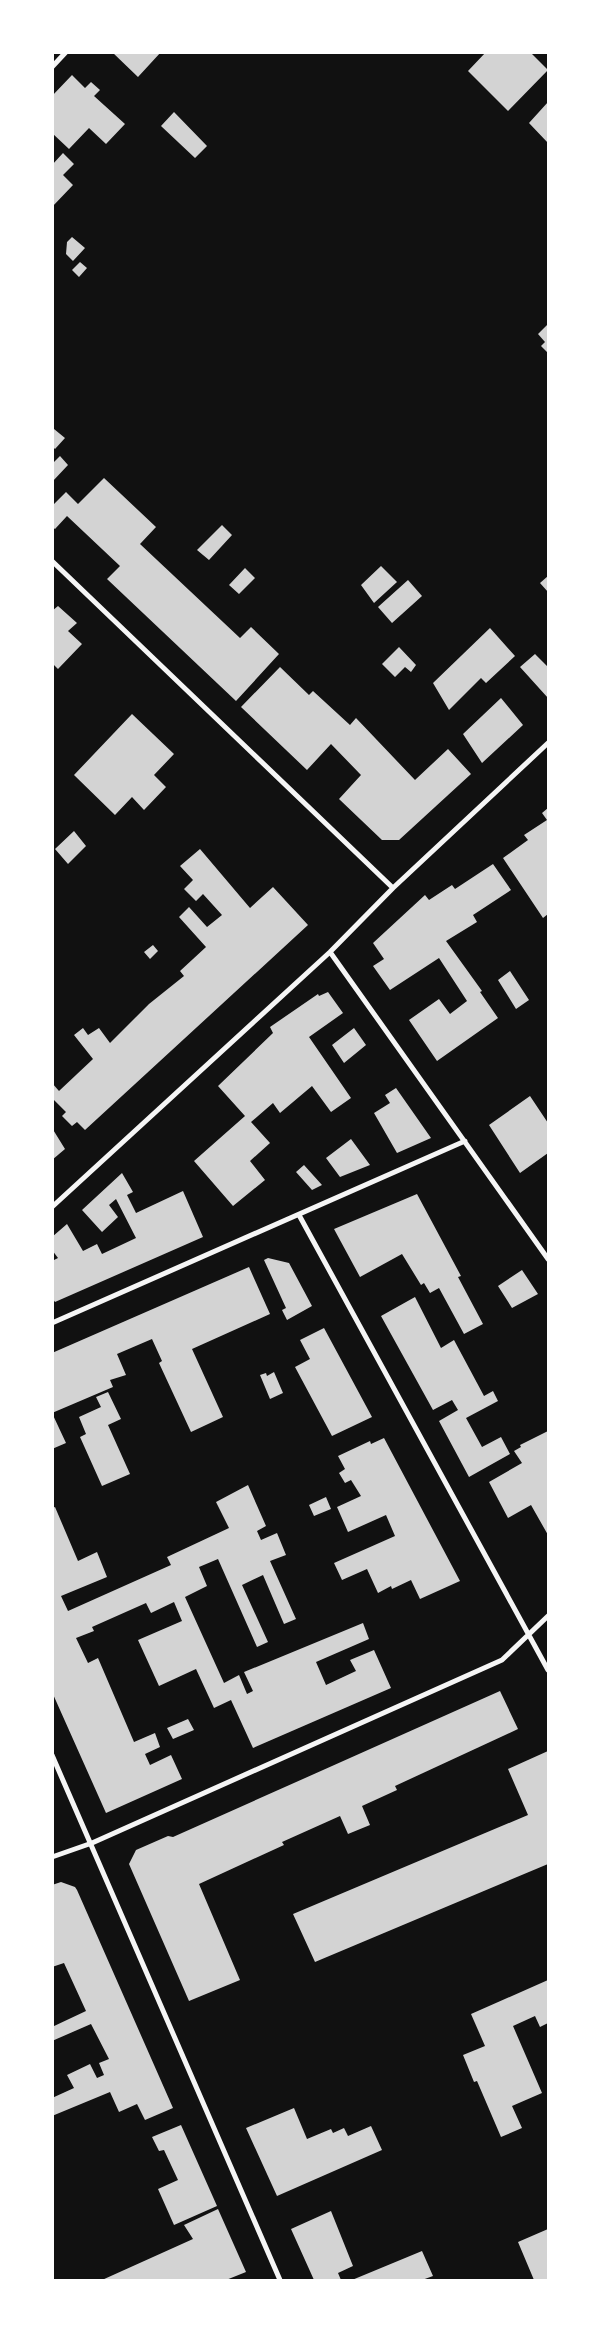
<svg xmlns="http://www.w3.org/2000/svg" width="601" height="2333" font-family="Helvetica,sans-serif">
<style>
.building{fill:#d3d3d3}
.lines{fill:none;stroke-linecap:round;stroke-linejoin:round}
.minor{stroke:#f5f5f5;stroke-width:5}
</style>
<rect width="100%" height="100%" fill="#111"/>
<!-- building -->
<path class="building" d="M112,52H161L138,77Z
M486,52H530L548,70L508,111L468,71Z
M72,75L85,88L91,82L100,90L94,96L125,124L106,144L89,128L69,149L52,133V96Z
M548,102V143L529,123Z
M174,112L207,146L195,158L161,126Z
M63,153L74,164L63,175L73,185L52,207V165Z
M72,237L85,248L73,261L66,254L67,242Z
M80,262L87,268L79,277L72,270Z
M548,324V353L541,346L545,342L538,334Z
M54,429L65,438L55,449L52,446Z
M60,456L68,465L52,482V464Z
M104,478L156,527L140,544L240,638L251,627L279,654L236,701L107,579L120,566L67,516L55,529L52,527V506L66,492L78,504Z
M222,525L232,535L209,560L197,550Z
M381,566L397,582L374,603L361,585Z
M245,568L255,578L239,594L229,585Z
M548,576V592L540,583Z
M408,580L422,596L392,623L378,607Z
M58,606L77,623L68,631L82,644L58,669L52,663V611Z
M490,628L515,656L486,683L481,678L449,710L433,683Z
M399,647L416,665L411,672L405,667L395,677L382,664Z
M535,654L548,667V698L520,667Z
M280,667L309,695L313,691L350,725L356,718L415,780L448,749L471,774L399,840H382L339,799L361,775L331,744L307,770L241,707Z
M501,698L523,725L482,763L463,734Z
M132,714L174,754L154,775L166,787L144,810L132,797L115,815L74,775Z
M548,808V914L543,918L503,858L528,840L524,835L547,820L542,813Z
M74,831L86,846L68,864L55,849Z
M200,849L250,908L273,887L308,925L85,1130L77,1122L72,1126L62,1116L66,1112L52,1098V1083L59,1091L93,1059L74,1035L83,1028L88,1035L99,1028L110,1043L149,1004L184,976L180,971L206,947L179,917L189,907L207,927L222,915L203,894L196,901L184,889L193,880L180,866Z
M493,864L511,890L473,915L477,922L446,941L482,991L480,992L498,1018L437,1061L409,1020L439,999L450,1014L467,1001L439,958L390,990L373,966L384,959L373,943L425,895L429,900L452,885L455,889Z
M153,945L158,951L150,959L144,952Z
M510,971L529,1000L516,1009L498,980Z
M328,992L343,1013L309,1037L351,1098L331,1112L312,1086L280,1113L273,1103L251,1122L270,1143L250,1161L265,1180L233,1206L194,1161L245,1116L218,1086L273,1033L270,1027L318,994L319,996Z
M354,1028L366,1045L344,1063L332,1045Z
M396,1088L431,1138L397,1153L374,1113L390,1103L385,1095Z
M530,1096L548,1123V1153L520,1173L489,1125Z
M52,1128L65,1149L52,1160Z
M351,1139L370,1165L340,1177L326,1158Z
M304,1165L322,1185L312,1190L296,1172Z
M122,1173L133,1192L127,1195L136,1213L183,1191L203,1237L55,1302L52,1298V1261L58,1258L52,1250V1237L67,1224L83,1251L97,1244L102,1254L136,1238L116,1199L109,1205L118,1217L102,1232L82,1210Z
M417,1194L461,1276L458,1277L483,1324L464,1334L439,1288L430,1293L424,1283L421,1285L402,1254L360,1277L334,1229Z
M268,1258L289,1263L312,1306L287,1320L282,1310L286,1308L264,1260Z
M249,1267L270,1314L192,1349L223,1417L191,1432L159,1363L162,1361L152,1339L117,1354L126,1375L110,1380L113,1387L52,1413V1353Z
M522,1270L538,1294L512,1308L498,1286Z
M415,1297L441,1348L454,1340L484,1396L493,1391L498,1401L466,1418L482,1447L501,1437L510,1454L469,1477L439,1421L458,1410L452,1400L433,1410L381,1316Z
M324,1328L372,1417L332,1436L295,1367L310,1359L300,1340Z
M274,1372L283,1393L270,1399L260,1375L266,1373L267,1376Z
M108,1392L121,1419L108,1425L130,1474L102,1486L80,1437L86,1434L79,1417L101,1407L96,1397Z
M52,1413L66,1443L52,1449Z
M548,1431V1535L531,1505L508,1518L489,1482L522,1463L514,1451L521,1447L520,1445Z
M384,1438L460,1581L420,1599L411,1580L392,1589L391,1586L378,1593L367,1569L342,1580L334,1563L395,1536L386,1515L348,1532L337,1507L361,1496L351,1480L345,1483L339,1473L345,1469L338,1456L370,1441L371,1444Z
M248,1485L266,1526L257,1531L261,1540L277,1533L286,1555L270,1561L296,1619L284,1624L263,1575L242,1585L268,1642L257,1647L218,1559L199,1567L207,1586L185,1597L224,1683L239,1675L247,1694L253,1691L244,1672L363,1623L369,1639L316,1662L326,1685L356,1671L350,1660L374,1650L391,1688L253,1748L231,1700L214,1708L196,1669L159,1686L138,1640L182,1621L174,1602L151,1613L146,1603L92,1627L94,1631L76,1638L88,1663L98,1658L134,1742L155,1733L160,1747L145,1754L150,1765L171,1755L182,1779L106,1813L52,1692V1508L55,1507L78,1561L97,1552L107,1577L61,1596L68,1611L171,1565L167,1557L229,1528L216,1502Z
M326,1497L331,1509L314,1516L309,1505Z
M500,1691L518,1729L395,1786L397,1790L362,1806L370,1825L348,1834L340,1816L282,1842L284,1845L199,1884L240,1980L189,2001L129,1864L136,1850L168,1836L173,1837Z
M188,1719L194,1730L173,1739L167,1728Z
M548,1751V1864L315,1962L293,1914L528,1815L508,1769Z
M61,1882L75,1887L77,1890L173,2108L145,2120L137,2104L119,2112L110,2092L52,2116V2098L74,2088L67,2075L90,2064L97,2078L104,2075L99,2063L109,2059L91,2024L52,2041V2027L86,2011L64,1963L52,1967V1885Z
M548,1980V2023L540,2027L535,2016L513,2026L542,2093L512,2106L522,2128L501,2137L477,2081L474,2082L463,2055L485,2046L471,2014Z
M294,2108L307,2139L331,2129L333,2133L344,2128L348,2136L371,2126L382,2150L277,2196L246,2128Z
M181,2125L217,2206L174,2225L158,2189L178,2180L164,2150L159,2151L152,2137Z
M218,2209L246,2272L226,2280H102L193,2239L184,2225Z
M331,2211L353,2266L338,2273L341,2280H314L291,2229Z
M548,2229V2280H534L518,2242Z
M422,2251L433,2276L422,2280H352Z"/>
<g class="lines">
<!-- minor -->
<path class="minor" d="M52,67L66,52
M52,561L393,888
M330,952L548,1259
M52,1207L330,952L393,888L548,743
M299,1215L548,1670
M52,1323L465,1141
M52,1755L280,2280
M52,1857L92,1843L502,1660L548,1616"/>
</g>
<!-- border -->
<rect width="601" height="2333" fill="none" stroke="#ffffff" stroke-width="108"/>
</svg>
